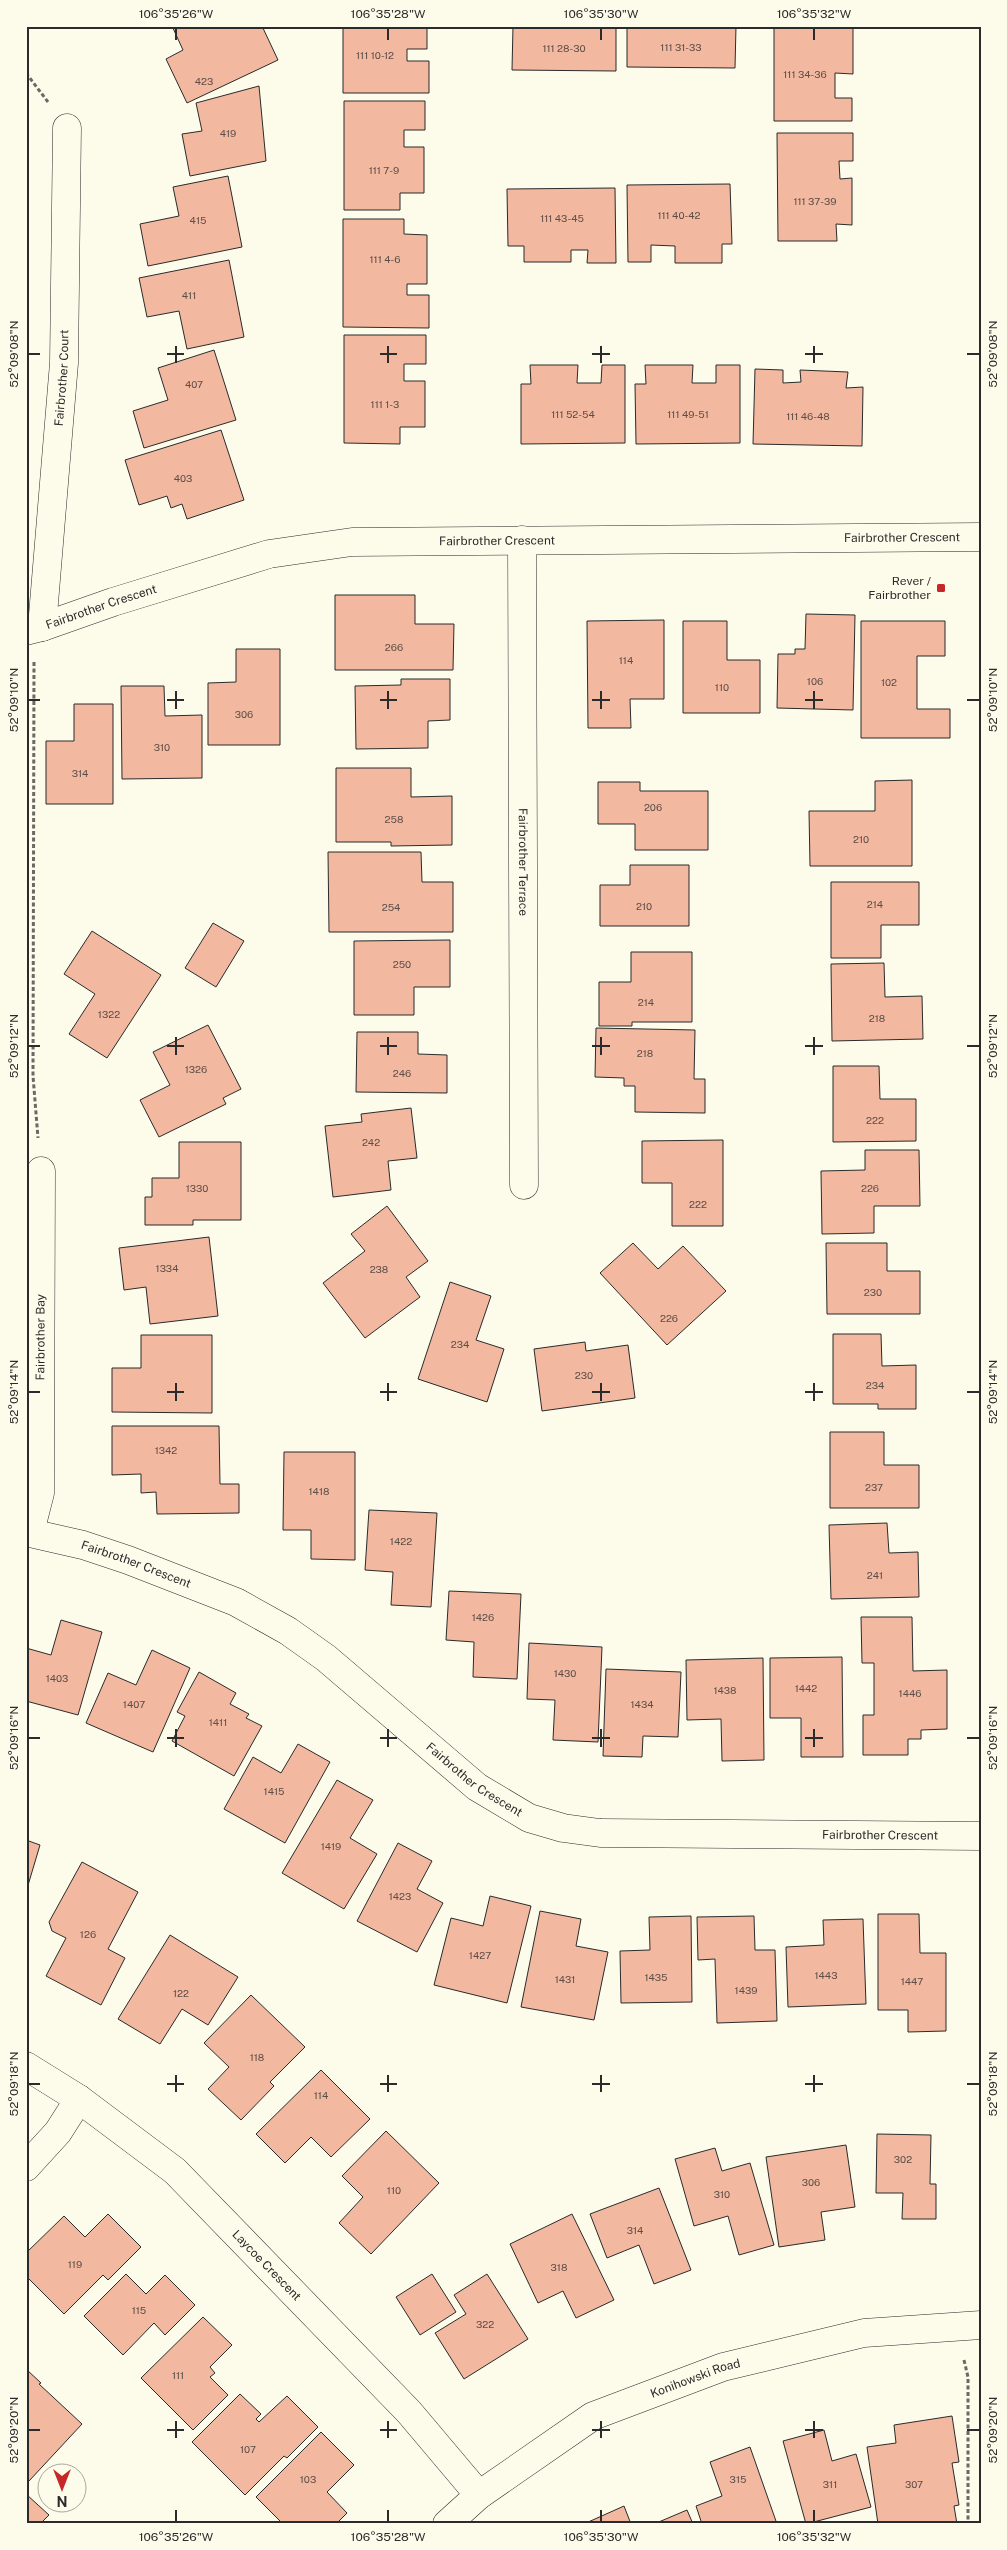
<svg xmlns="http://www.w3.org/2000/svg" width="1007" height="2550" font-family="'Public Sans',sans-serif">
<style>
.building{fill:#f2b8a0;stroke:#2b2b2b}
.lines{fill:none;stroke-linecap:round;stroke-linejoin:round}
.minor-casing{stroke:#2b2b2b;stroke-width:29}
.tertiary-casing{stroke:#2b2b2b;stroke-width:29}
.path{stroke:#6a6964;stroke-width:3;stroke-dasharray:4 2.5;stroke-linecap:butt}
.minor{stroke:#fdfbea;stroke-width:28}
.tertiary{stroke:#fdfbea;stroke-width:28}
.ticks{fill:none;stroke:#2b2b2b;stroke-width:2}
.poi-dot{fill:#c62828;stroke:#fdfbea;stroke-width:2}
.labels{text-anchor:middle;stroke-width:4;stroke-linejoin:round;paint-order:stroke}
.number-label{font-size:10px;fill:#5d4e48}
.street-label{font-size:12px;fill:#2b2b2b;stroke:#fdfbea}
.poi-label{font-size:12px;fill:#2b2b2b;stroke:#fdfbea;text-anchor:end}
.neatline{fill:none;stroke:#2b2b2b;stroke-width:2}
.ticks-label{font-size:12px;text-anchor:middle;fill:#2b2b2b}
</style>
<rect width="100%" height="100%" fill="#fdfbea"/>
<!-- building -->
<path class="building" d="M172,26H262L278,60L187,103L166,59L183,50Z
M343,26H427V49H407V61H429V93H343Z
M513,26H616V71L512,70Z
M627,26H736L735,68L627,67Z
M774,26L853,27V74L835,73V98H852V121H774Z
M259,86L266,161L190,176L182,134L202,131L196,103Z
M344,101H425V130H404V147H424V193H400V210H344Z
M777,133H853V161H839L840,179L852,178V225L836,224L837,241H778Z
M228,176L242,247L148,266L140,224L179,216L173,187Z
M730,184L732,244H722V263H675V246L651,245V262H628L627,185Z
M615,188L616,263H587L588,250H571V262H524V246H508L507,189Z
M343,219H404V234L427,235V284H407V295H429V328L343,327Z
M229,260L244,337L187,349L179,311L147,317L139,278Z
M344,335H426V364H404V381H425V427H400V444L344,443Z
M214,350L236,420L144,448L133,411L168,400L158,368Z
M530,365H578L577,383H601L602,365H625V443L521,444V384H531Z
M645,365H693L692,383H716V365H740V443L636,444L635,384H646Z
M755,369L783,370V383L801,382L800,370L848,372L846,388L863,387L862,446L753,444Z
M221,430L244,500L187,519L182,504L171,508L167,496L139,505L125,460Z
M335,595H415V624H454L453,670H335Z
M806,614L855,615L853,710L777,708L778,654H795V649H805Z
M664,620V699H630L631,728H588L587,621Z
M683,621H727V660H760V713H683Z
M861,621H945V656H917V709H950V738H861Z
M236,649H280V745H208V683L236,682Z
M401,679H450V720L428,721V748L356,749L355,686L401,685Z
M121,686H164L165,716L202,715V778L122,779Z
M74,704H113V804H46V741H74Z
M336,768H411V797L452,796V845L391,846V842H336Z
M912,780V866H810L809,811H875V781Z
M598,782H640V791H708V850H635V824H598Z
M328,852H421L422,882H453V932H329Z
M630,865H689V926H600V885H630Z
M831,882H919V925H881V958H831Z
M213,923L244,941L216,987L185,968Z
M92,931L161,975L107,1058L69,1034L95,994L64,974Z
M450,940V987H414V1015H354V941Z
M631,952H692V1022H632V1026H599V982H631Z
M884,963L885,997L922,996L923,1039L832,1041L831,964Z
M208,1025L241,1089L223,1098L226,1104L159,1137L140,1100L170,1085L153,1052Z
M596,1028L695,1030L694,1079H705V1113L635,1112V1086H624V1078L595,1077Z
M357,1032H418V1054L447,1055V1093L356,1092Z
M833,1066H879L880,1099H916V1141L833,1142Z
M411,1108L417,1158L388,1161L391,1190L333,1197L325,1126L362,1122L361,1114Z
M723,1140V1226H672V1183H642V1141Z
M179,1142H241V1220H193V1225H145V1197H152V1178H179Z
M865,1150H919L920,1206H874V1233L822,1234L821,1171L865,1170Z
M387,1206L428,1261L406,1277L420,1297L365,1338L323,1283L365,1251L351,1234Z
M209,1237L218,1316L150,1324L146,1287L124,1290L119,1248Z
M633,1243L658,1269L683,1246L726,1291L667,1345L600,1273Z
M826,1243H887V1271H920V1314H827Z
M450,1282L491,1296L476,1340L504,1349L487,1402L418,1379Z
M833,1334H881L882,1366L916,1365V1409H878V1404H833Z
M141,1335H212V1413L112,1412V1368H141Z
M585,1342L586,1351L628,1345L635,1398L542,1411L534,1349Z
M112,1426H219L220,1484H239V1513L157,1514L156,1492L141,1493V1474L112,1475Z
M830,1432H884V1465H919V1508H830Z
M284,1452H355V1560L311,1559V1530H283Z
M369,1510L437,1513L431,1607L391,1605L393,1572L365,1570Z
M887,1523L889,1553L918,1552L919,1597L831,1599L829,1525Z
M449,1591L521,1594L517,1679L473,1677L474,1642L446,1640Z
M861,1617H912L913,1671L947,1670V1729L921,1730V1739H908V1755H863V1715H874V1663H862Z
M61,1620L102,1632L78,1715L26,1701V1648L51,1655Z
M529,1643L602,1647L598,1742L553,1740L555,1700L527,1699Z
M152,1650L190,1668L153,1752L86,1723L108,1673L136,1685Z
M842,1657L843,1757H801V1718H770V1658Z
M763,1658L764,1760L722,1761L721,1719L687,1720L686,1660Z
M606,1669L681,1672L678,1737L643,1736L642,1757L603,1756Z
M199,1672L236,1693L230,1704L249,1714L246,1718L262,1726L234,1776L172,1741L185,1716L177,1712Z
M298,1744L330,1762L285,1843L224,1809L253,1757L281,1773Z
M337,1780L373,1800L350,1838L377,1854L344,1909L282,1873Z
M26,1840L40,1845L26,1892Z
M398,1843L432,1861L417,1889L443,1903L417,1952L357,1921Z
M82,1862L138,1892L108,1949L125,1958L101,2005L46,1976L66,1938L52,1931L49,1922Z
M490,1896L531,1906L507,2003L434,1985L451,1918L483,1926Z
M540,1911L581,1919L576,1946L608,1952L594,2020L521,2007Z
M878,1914H919L920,1953H946V2031L908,2032V2010H878Z
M691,1916L692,2002L621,2003L620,1951L650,1950L649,1917Z
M754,1916L755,1950H775L777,2021L717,2023L715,1959L698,1960L697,1917Z
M863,1919L866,2004L788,2007L786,1947L824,1945L823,1920Z
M170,1935L238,1977L208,2025L182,2009L160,2044L118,2019Z
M251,1995L305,2047L270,2082L274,2086L241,2120L208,2089L229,2067L204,2043Z
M321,2070L370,2119L331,2157L311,2137L285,2163L256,2134Z
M386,2131L439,2183L371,2254L339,2223L363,2197L342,2176Z
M877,2134L931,2135L930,2184H936V2219H902L903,2193H876Z
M846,2145L855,2207L821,2212L825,2240L779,2247L766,2157Z
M715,2148L722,2171L750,2163L774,2245L739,2255L728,2216L694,2226L675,2159Z
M659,2188L691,2270L654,2284L639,2245L607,2258L590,2214Z
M108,2214L141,2247L108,2280L103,2275L64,2314L26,2276V2253L64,2216L85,2237Z
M572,2214L614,2300L576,2318L563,2291L538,2303L510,2244Z
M126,2274L146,2294L165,2275L195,2305L165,2335L154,2323L123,2355L84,2316Z
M432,2274L456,2312L420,2335L396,2297Z
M487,2274L528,2339L464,2379L435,2333L466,2314L454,2295Z
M203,2317L232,2345L210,2367L215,2373L210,2377L228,2395L193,2430L141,2378Z
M26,2369L41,2383L39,2384L82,2424L29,2481L26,2478Z
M240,2394L261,2414L256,2419L259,2422L287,2396L318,2427L287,2458L284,2456L245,2495L192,2442Z
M952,2416L959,2462L952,2463L959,2505L954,2506L957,2524H878L867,2447L896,2443L894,2425Z
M824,2430L832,2461L856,2454L871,2507L806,2524L783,2441Z
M321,2432L354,2465L327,2492L347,2513L336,2524H283L256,2497Z
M750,2447L777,2524H702L696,2506L722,2496L710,2462Z
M26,2494L49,2515L40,2524H26Z
M624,2506L631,2524H586V2523Z
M687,2510L693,2524H654Z"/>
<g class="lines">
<defs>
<g id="minor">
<path id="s1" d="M522,540L524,1185"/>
<path id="s2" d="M42,627L64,363L67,128"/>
<path id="s3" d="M26,631L42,627L113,602L269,554L352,542L981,537"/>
<path id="s4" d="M26,1532L83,1545L128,1560L236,1602L288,1631L326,1658L477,1787L529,1818L563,1828L600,1833L981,1836"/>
<path id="s5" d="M30,1532L40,1493L41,1171"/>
<path id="s6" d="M26,2066L79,2099L175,2171L409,2412L479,2495"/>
<path d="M26,2167L58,2132L79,2099"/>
</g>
<g id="tertiary">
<path id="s7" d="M447,2524L479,2495L593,2416L723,2367L864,2333L981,2325"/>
</g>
</defs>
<!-- minor casing -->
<use href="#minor" class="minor-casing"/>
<!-- tertiary casing -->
<use href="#tertiary" class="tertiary-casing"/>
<!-- path -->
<path class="path" d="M26,73L48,102
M34,662L33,1076L38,1138
M964,2360L968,2377V2524"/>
<!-- minor -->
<use href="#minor" class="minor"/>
<!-- tertiary -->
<use href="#tertiary" class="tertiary"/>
</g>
<!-- ticks -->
<path class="ticks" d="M176,28V40M388,28V40M601,28V40M814,28V40M176,346V363M388,346V363M601,346V363M814,346V363M28,354H40M167,354H184M380,354H397M592,354H610M805,354H823M967,354H980M176,691V709M388,691V709M601,691V709M814,691V709M28,700H40M167,700H184M380,700H397M592,700H610M805,700H823M967,700H980M176,1037V1055M388,1037V1055M601,1037V1055M814,1037V1055M28,1046H40M167,1046H184M380,1046H397M592,1046H610M805,1046H823M967,1046H980M176,1383V1401M388,1383V1401M601,1383V1401M814,1383V1401M28,1392H40M167,1392H184M380,1392H397M592,1392H610M805,1392H823M967,1392H980M176,1729V1747M388,1729V1747M601,1729V1747M814,1729V1747M28,1738H40M167,1738H184M380,1738H397M592,1738H610M805,1738H823M967,1738H980M176,2075V2092M388,2075V2092M601,2075V2092M814,2075V2092M28,2084H40M167,2084H184M380,2084H397M592,2084H610M805,2084H823M967,2084H980M176,2421V2438M388,2421V2438M601,2421V2438M814,2421V2438M28,2430H40M167,2430H184M380,2430H397M592,2430H610M805,2430H823M967,2430H980M176,2510V2522M388,2510V2522M601,2510V2522M814,2510V2522"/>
<!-- markers -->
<rect class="poi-dot" x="936" y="583" width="10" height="10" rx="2.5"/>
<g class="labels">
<!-- number labels -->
<g class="number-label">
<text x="681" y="51">111 31-33</text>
<text x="564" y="52">111 28-30</text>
<text x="375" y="59">111 10-12</text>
<text x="805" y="78">111 34-36</text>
<text x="204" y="85">423</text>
<text x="228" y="137">419</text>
<text x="384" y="174">111 7-9</text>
<text x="815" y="205">111 37-39</text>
<text x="679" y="219">111 40-42</text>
<text x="562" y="222">111 43-45</text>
<text x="198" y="224">415</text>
<text x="385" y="263">111 4-6</text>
<text x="189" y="299">411</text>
<text x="194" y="388">407</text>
<text x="385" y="408">111 1-3</text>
<text x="573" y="418">111 52-54</text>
<text x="688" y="418">111 49-51</text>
<text x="808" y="420">111 46-48</text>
<text x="183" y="482">403</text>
<text x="394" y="651">266</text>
<text x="626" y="664">114</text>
<text x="815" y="685">106</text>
<text x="889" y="686">102</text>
<text x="722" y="691">110</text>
<text x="244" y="718">306</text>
<text x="162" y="751">310</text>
<text x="80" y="777">314</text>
<text x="653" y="811">206</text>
<text x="394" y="823">258</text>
<text x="861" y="843">210</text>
<text x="875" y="908">214</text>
<text x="644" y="910">210</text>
<text x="391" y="911">254</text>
<text x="402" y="968">250</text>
<text x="646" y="1006">214</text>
<text x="109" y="1018">1322</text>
<text x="877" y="1022">218</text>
<text x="645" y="1057">218</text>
<text x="196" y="1073">1326</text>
<text x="402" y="1077">246</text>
<text x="875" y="1124">222</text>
<text x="371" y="1146">242</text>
<text x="197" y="1192">1330</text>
<text x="870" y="1192">226</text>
<text x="698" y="1208">222</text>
<text x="167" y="1272">1334</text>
<text x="379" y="1273">238</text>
<text x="873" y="1296">230</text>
<text x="669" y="1322">226</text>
<text x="460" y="1348">234</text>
<text x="584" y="1379">230</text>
<text x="875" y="1389">234</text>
<text x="166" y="1454">1342</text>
<text x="874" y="1491">237</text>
<text x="319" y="1495">1418</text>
<text x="401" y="1545">1422</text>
<text x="875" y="1579">241</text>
<text x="483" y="1621">1426</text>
<text x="565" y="1677">1430</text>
<text x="57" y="1682">1403</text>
<text x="806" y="1692">1442</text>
<text x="725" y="1694">1438</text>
<text x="910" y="1697">1446</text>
<text x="134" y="1708">1407</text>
<text x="642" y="1708">1434</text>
<text x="218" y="1726">1411</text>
<text x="274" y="1795">1415</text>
<text x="331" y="1850">1419</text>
<text x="400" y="1900">1423</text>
<text x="88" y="1938">126</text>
<text x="480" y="1959">1427</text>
<text x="826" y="1979">1443</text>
<text x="656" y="1981">1435</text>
<text x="565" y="1983">1431</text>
<text x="912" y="1985">1447</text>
<text x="746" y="1994">1439</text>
<text x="181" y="1997">122</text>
<text x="257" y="2061">118</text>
<text x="321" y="2099">114</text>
<text x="903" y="2163">302</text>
<text x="811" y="2186">306</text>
<text x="394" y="2194">110</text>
<text x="722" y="2198">310</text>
<text x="635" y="2234">314</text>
<text x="75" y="2268">119</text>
<text x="559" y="2271">318</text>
<text x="139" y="2314">115</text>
<text x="485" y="2328">322</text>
<text x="178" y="2379">111</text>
<text x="248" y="2453">107</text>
<text x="308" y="2483">103</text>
<text x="738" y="2483">315</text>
<text x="830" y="2488">311</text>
<text x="914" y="2488">307</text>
</g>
<!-- street labels -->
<g class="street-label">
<text dy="4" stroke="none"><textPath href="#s2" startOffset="250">Fairbrother Court</textPath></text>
<text dy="4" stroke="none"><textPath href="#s3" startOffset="889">Fairbrother Crescent</textPath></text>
<text dy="4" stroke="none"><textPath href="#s3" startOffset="484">Fairbrother Crescent</textPath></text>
<text dy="4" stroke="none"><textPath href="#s3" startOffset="79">Fairbrother Crescent</textPath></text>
<text dy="4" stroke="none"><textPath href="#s1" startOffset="322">Fairbrother Terrace</textPath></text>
<text dy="4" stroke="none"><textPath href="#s5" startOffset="196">Fairbrother Bay</textPath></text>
<text dy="4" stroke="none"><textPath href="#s4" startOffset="115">Fairbrother Crescent</textPath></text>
<text dy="4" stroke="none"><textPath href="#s4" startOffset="520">Fairbrother Crescent</textPath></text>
<text dy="4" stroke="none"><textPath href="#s4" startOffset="940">Fairbrother Crescent</textPath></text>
<text dy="4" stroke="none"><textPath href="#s6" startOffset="314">Laycoe Crescent</textPath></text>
<text dy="4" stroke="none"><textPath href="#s7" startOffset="291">Konihowski Road</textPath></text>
</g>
<!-- poi labels -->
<g class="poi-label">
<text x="931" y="585">Rever /<tspan x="931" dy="14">Fairbrother</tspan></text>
</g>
</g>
<!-- border -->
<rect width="1007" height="2550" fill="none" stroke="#fdfbea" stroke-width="55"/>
<!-- north arrow -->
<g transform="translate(62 2488) rotate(180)"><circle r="24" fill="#fdfbea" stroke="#a9a89e"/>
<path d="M0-4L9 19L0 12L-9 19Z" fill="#c62828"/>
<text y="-8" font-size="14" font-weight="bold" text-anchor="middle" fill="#2b2b2b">N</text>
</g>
<rect x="28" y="28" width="952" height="2494" class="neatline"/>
<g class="ticks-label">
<text x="176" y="18">106°35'26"W</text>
<text x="388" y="18">106°35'28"W</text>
<text x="601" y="18">106°35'30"W</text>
<text x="814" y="18">106°35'32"W</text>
<text transform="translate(993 354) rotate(-90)" y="4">52°09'08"N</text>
<text transform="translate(14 354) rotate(-90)" y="4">52°09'08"N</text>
<text transform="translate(14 700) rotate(-90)" y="4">52°09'10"N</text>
<text transform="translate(993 700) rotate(-90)" y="4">52°09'10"N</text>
<text transform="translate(993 1046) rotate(-90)" y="4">52°09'12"N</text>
<text transform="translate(14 1046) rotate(-90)" y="4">52°09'12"N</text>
<text transform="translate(993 1392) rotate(-90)" y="4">52°09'14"N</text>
<text transform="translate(14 1392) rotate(-90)" y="4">52°09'14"N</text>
<text transform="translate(993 1738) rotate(-90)" y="4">52°09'16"N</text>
<text transform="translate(14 1738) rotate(-90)" y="4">52°09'16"N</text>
<text transform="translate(993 2084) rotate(-90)" y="4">52°09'18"N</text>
<text transform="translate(14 2084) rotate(-90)" y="4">52°09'18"N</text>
<text transform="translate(993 2430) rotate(-90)" y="4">52°09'20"N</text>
<text transform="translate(14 2430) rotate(-90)" y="4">52°09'20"N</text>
<text x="176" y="2541">106°35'26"W</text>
<text x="388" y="2541">106°35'28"W</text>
<text x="601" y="2541">106°35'30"W</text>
<text x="814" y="2541">106°35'32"W</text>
</g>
</svg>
